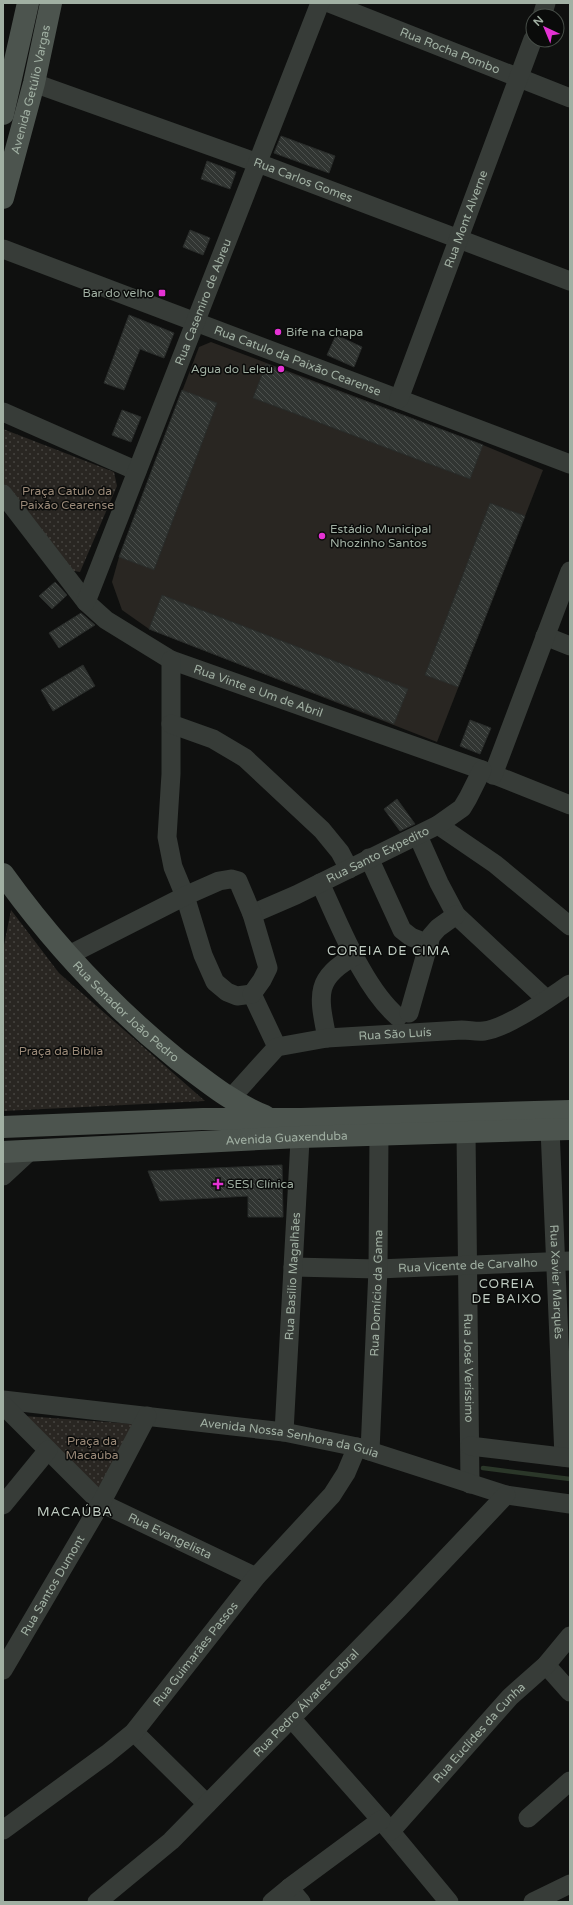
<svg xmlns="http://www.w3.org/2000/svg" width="573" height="1905" font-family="'Varela Round',sans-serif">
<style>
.grass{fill:#292622}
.park{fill:url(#park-dots)}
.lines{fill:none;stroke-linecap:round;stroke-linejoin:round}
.stream{stroke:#2b3729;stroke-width:4.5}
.building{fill:url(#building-back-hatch);stroke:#292c2a}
.minor{stroke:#373c38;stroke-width:19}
.major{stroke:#4c544e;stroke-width:22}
.poi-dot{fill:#e532d4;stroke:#0a0b0a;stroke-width:1.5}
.labels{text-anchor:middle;stroke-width:3;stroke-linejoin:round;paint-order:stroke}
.street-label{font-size:12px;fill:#a1b0a3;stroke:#0a0b0a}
.poi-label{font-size:12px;fill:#a1b0a3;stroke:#0a0b0a;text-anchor:start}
.park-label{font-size:12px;fill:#9a8978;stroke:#0a0b0a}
.neighbourhood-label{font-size:13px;letter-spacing:1px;fill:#c1cdc3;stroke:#0a0b0a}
</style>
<defs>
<pattern id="park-dots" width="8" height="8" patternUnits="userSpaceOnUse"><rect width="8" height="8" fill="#292622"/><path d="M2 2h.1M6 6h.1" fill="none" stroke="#45433f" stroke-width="1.8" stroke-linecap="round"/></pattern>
<pattern id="building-back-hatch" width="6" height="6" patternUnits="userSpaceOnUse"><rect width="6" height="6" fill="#313532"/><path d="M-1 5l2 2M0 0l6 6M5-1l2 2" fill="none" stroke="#4c504d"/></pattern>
</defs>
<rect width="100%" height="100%" fill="#0f100f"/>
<!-- grass -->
<path class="grass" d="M211,342L483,445L543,470L437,742L149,629L122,610L112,582L119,557L199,347Z"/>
<!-- park -->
<path class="park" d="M3,429L114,472L117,486L80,572L69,570L3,483Z
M11,910L59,973L205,1101L3,1111V950Z
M24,1416L135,1424L100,1495Z"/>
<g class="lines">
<!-- stream -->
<path class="stream" d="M483,1468L570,1479"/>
</g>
<!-- building -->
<path class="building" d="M281,136L335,156L329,173L274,153Z
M207,161L236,172L230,189L201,179Z
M190,230L210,238L203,255L183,247Z
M129,315L174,333L164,358L140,349L124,390L104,383Z
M336,335L362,347L354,367L327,355Z
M266,364L483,445L470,479L253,398Z
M182,390L217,403L154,570L119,557Z
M122,410L141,417L131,442L112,435Z
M490,503L525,516L458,687L425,675Z
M55,582L67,595L52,609L39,596Z
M162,595L408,689L394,724L149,629Z
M81,613L95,625L59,648L49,633Z
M83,665L95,686L53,711L41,690Z
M470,720L491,728L480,754L460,746Z
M397,799L415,824L400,831L384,809Z
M282,1165L283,1217H248V1196L160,1201L148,1171Z"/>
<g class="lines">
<!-- minor -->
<g class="minor">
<path id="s1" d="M329,3L570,98"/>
<path d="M542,16L546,3"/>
<path id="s2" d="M34,83L258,163L570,281"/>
<path id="s3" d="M3,249L570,464"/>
<path id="s4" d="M399,399L533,39"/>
<path d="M3,412L137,471"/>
<path id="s5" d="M3,494L86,602L106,620L171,660L482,770L570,805"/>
<path id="s6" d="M86,602L320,3"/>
<path d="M545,636L570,646"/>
<path d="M171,660V774L167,837L173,867L185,896L203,955L215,982L227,992L237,996L252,994L277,1047"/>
<path d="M171,724L213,739L245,758L322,830L340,852L349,869"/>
<path d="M493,775L570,571"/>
<path d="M438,825L495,864L570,926"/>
<path d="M418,836L439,883L456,915L546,999"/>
<path d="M369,858L402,930L411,937L429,944"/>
<path d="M320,883C340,925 363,987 398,1017"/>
<path id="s7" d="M252,914L296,895L438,825L462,808L468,798L482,770"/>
<path d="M67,956L185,896L219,881L231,879L238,881L252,914L268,968L262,980L252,994"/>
<path d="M409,1013L431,936L438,928L456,915"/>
<path d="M327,1038C319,997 313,978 355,956"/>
<path id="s8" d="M230,1099L277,1047L327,1038L462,1030C469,1030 477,1032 484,1031C508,1028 549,998 570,984"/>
<path id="s9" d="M550,1129L564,1457"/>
<path id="s10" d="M466,1132L470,1484"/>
<path d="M3,1176L31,1150"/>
<path id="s11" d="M293,1267L378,1269L570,1261"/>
<path id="s12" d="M3,1400L284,1432L357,1447L506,1495L570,1504"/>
<path id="s13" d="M3,1405L101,1503L256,1577"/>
<path id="s14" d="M284,1432L301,1122"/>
<path d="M470,1446L570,1458"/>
<path id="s15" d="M370,1451L378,1269L379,1135"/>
<path d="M3,1505L48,1450"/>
<path d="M546,1665L570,1692"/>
<path id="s16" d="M3,1670L101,1503L147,1416"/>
<path d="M291,1718L381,1820L449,1902"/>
<path d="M134,1732L207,1804"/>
<path d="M528,1818L570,1781"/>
<path id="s17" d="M3,1830L107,1754L134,1732L256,1577L332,1495L346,1473L357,1447"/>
<path id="s18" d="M391,1831L510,1697L546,1665L570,1636"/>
<path d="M289,1888L301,1902"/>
<path id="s19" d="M97,1902L171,1841L399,1608L506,1495"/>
<path d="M272,1902L289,1888L381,1820"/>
<path d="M533,1902L570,1884"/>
</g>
<!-- major -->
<g class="major">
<path d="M3,114L28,3"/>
<path id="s20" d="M3,198L34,83L51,3"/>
<path id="s21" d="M3,874C54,945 110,1005 178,1060C206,1081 232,1103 265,1116"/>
<path d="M3,1127L203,1119H301L570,1111"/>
<path id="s22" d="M3,1152L300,1137L570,1129"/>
</g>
</g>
<!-- markers -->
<g class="poi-dot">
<rect x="158" y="289" width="8" height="8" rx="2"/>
<circle cx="278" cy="332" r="4"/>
<circle cx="281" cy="369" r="4"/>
<circle cx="322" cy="536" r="4"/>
<path d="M216 1178h4v4h4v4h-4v4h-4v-4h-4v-4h4z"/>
</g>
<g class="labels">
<!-- street labels -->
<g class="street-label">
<text dy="4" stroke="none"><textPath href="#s1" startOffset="130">Rua Rocha Pombo</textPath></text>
<text dy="4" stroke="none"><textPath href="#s20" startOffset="112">Avenida Getúlio Vargas</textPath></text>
<text dy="4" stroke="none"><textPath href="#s2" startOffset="286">Rua Carlos Gomes</textPath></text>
<text dy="4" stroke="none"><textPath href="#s4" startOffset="192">Rua Mont Alverne</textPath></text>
<text dy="4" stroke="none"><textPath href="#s6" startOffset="322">Rua Casemiro de Abreu</textPath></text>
<text dy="4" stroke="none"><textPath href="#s3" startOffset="315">Rua Catulo da Paixão Cearense</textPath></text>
<text dy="4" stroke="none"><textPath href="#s5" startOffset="332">Rua Vinte e Um de Abril</textPath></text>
<text dy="4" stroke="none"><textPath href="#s7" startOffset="139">Rua Santo Expedito</textPath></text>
<text dy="4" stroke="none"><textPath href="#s21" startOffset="185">Rua Senador João Pedro</textPath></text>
<text dy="4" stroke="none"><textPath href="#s8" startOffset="189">Rua São Luís</textPath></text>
<text dy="4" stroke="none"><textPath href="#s22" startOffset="284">Avenida Guaxenduba</textPath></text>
<text dy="4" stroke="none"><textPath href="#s11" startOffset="175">Rua Vicente de Carvalho</textPath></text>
<text dy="4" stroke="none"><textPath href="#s14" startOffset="156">Rua Basilio Magalhães</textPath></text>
<text dy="4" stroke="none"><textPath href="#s9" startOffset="153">Rua Xavier Marquês</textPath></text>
<text dy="4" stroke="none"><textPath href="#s15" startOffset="158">Rua Domício da Gama</textPath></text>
<text dy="4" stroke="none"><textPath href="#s10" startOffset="236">Rua José Veríssimo</textPath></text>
<text dy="4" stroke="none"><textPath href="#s12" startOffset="289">Avenida Nossa Senhora da Guia</textPath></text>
<text dy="4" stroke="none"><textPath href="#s13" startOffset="215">Rua Evangelista</textPath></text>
<text dy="4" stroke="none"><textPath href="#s16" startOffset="98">Rua Santos Dumont</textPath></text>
<text dy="4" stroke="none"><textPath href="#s17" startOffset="263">Rua Guimarães Passos</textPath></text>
<text dy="4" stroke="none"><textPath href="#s19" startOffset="289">Rua Pedro Álvares Cabral</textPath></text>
<text dy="4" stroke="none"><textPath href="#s18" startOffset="132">Rua Euclídes da Cunha</textPath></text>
</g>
<!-- poi labels -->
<g class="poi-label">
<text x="154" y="297" text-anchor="end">Bar do velho</text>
<text x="286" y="336">Bife na chapa</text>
<text x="273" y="373" text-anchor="end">Agua do Leleu</text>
<text x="330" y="533">Estádio Municipal<tspan x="330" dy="14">Nhozinho Santos</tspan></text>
<text x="227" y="1188">SESI Clínica</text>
</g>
<!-- park labels -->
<g class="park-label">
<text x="67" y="495">Praça Catulo da<tspan x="67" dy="14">Paixão Cearense</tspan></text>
<text x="61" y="1055">Praça da Bíblia</text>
<text x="92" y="1445">Praça da<tspan x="92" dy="14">Macaúba</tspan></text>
</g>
<!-- neighbourhood labels -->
<g class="neighbourhood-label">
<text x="389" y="955">COREIA DE CIMA</text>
<text x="507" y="1288">COREIA<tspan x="507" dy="15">DE BAIXO</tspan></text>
<text x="75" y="1516">MACAÚBA</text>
</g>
</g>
<!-- border -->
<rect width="573" height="1905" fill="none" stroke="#a1b0a3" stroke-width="8"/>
<!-- north arrow -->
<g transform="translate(545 28) rotate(316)"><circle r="19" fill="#0a0b0a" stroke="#464d47"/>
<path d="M0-3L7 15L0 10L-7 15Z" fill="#e532d4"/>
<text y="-6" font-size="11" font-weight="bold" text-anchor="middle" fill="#a1b0a3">N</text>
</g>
</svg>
